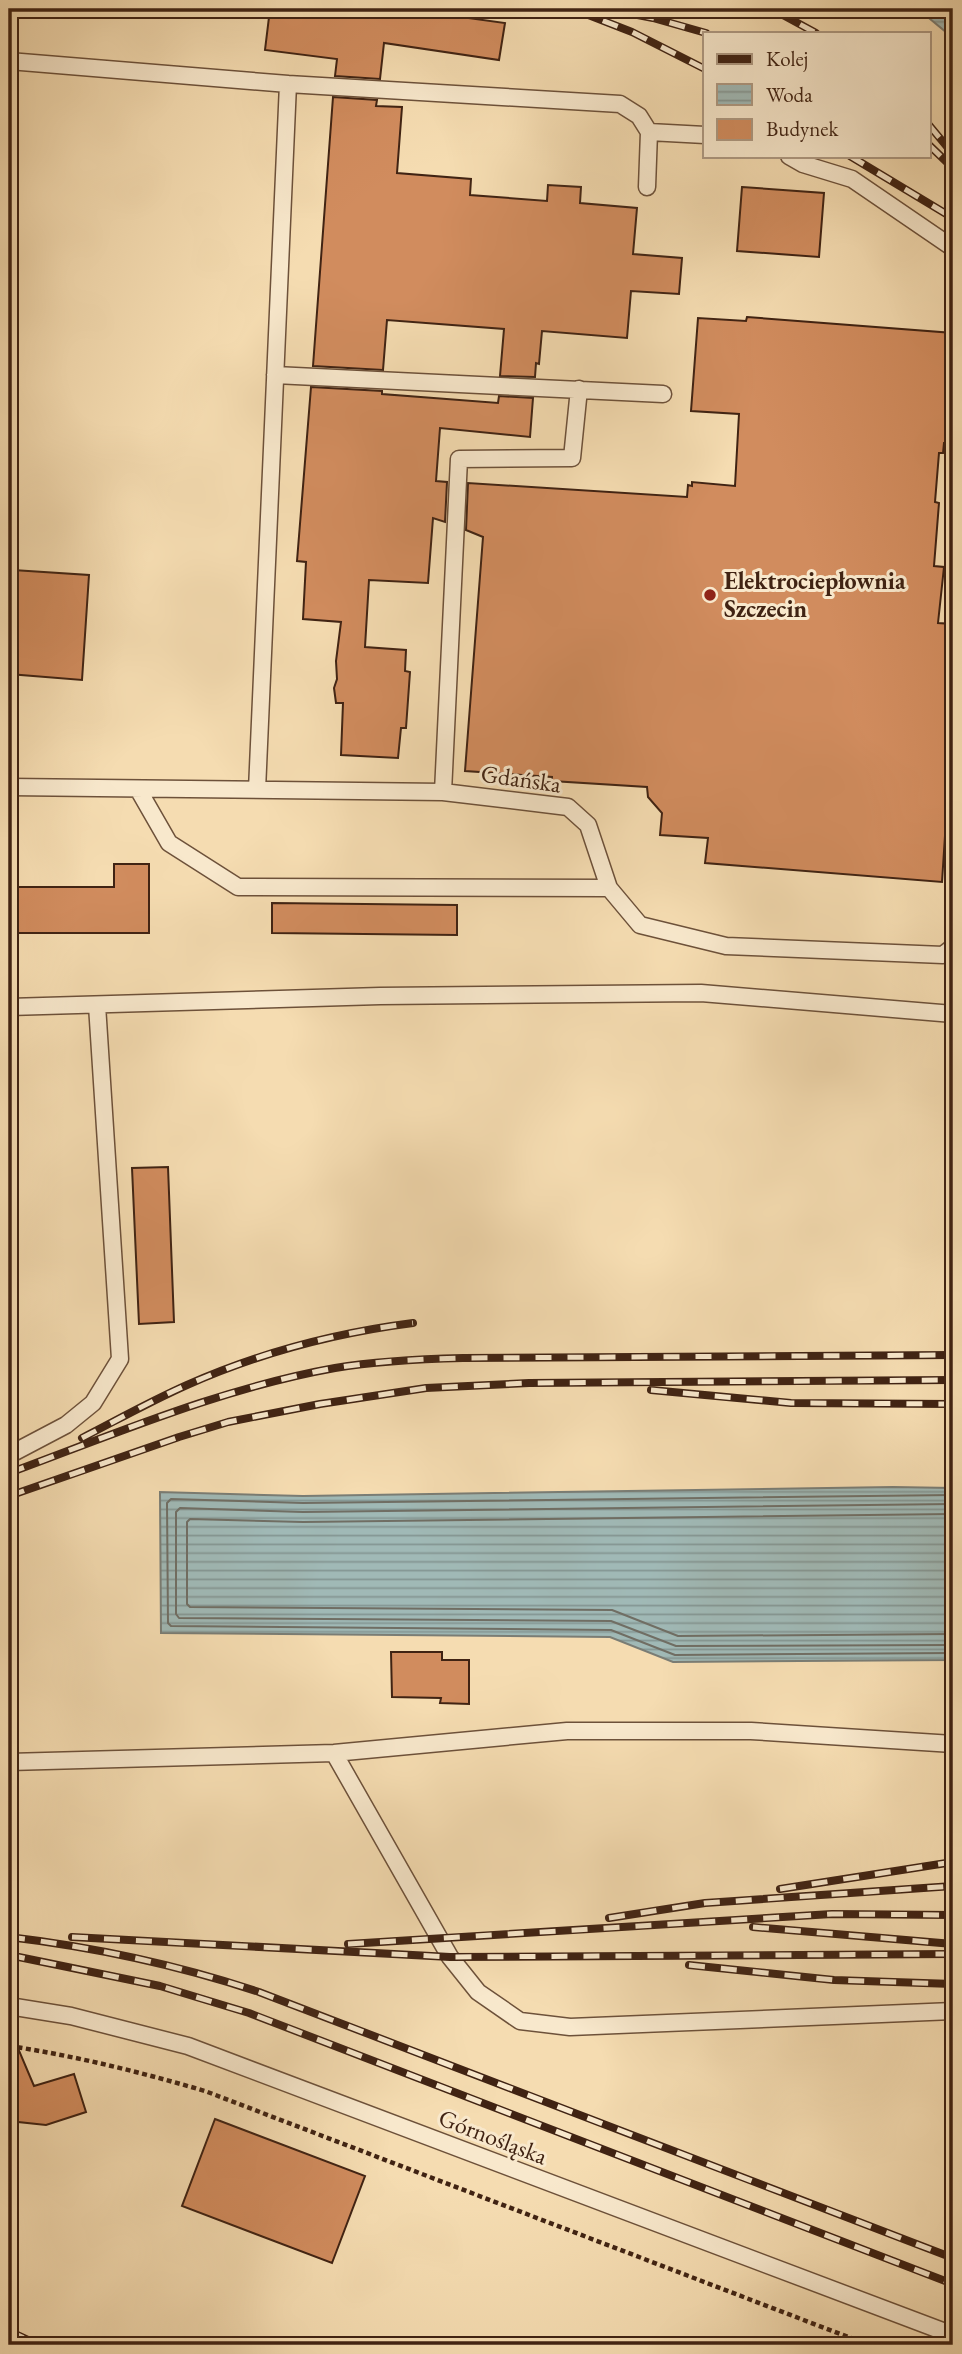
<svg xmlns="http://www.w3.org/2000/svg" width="962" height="2354" font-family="'EB Garamond',serif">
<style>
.water{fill:url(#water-rules);stroke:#7a7d75;stroke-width:2}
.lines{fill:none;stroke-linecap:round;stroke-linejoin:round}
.shore{stroke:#706e64;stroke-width:2}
.building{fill:#d18c5e;stroke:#402313;stroke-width:2}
.service-casing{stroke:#6d513a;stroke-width:19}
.path{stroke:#402313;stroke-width:4.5;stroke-dasharray:5 3.5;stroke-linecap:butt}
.service{stroke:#f8e8cc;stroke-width:16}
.rail-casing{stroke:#402313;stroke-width:8}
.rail{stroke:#f8e8cc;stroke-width:5;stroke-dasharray:16;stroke-linecap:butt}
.poi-dot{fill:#8f2418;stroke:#f8e8cc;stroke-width:2.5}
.labels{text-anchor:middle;stroke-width:6;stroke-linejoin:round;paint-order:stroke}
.poi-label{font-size:24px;font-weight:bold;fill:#402313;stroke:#f8e8cc;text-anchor:start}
.street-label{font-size:24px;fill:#402313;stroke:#f8e8cc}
</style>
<defs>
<pattern id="water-rules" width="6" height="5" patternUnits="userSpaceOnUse" patternTransform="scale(1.75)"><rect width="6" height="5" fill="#a0b9b6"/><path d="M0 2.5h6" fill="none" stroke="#849693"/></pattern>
</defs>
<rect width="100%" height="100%" fill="#f5dcb1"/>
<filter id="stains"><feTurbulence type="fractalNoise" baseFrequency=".00286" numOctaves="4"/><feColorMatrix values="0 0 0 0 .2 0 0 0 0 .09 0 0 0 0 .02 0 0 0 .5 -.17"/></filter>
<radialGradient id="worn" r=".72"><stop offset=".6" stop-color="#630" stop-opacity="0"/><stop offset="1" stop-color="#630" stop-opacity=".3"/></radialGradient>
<!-- water -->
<path class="water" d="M918,9H953V42L947,33Z
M893,1487L953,1488V1660L673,1662L610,1637L161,1633L160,1492L303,1496Z"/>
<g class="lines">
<!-- shore -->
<path class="shore" d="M953,1495L303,1503L171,1499L167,1503L168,1623L171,1626L611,1630L675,1655L953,1653
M953,1504L303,1512L180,1508L176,1512V1614L179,1618L611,1621L676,1646L953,1645
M953,1514L303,1522L190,1519L187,1522V1604L190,1607L612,1610L678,1636L953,1634"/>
</g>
<!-- building -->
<path class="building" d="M270,9H403L505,23L499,60L384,43L380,79L335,76L337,59L265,50Z
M333,97L377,100L376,106L402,107L397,173L471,179L470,195L547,201L548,185L581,187L580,203L637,208L633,254L682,258L679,294L631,291L627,338L542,331L539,364L536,363L535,377L500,376L504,329L387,320L383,370L313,366Z
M742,187L824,193L819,257L737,251Z
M747,317L953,333V415H949L946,443H944L943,453H939L935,502L939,503L934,566L944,567L938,623L953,624V836H945L942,882L705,863L708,838L660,835L662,813L648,797L647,787L552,781V777L465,771L483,537L466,530L468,483L687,497L688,485L692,486V482L735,486L739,414L691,411L698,318L746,321Z
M311,387L382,391V394L498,403L499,396L533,398L530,437L440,428L436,481L447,482L445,522L433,518L428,583L369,580L365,647L406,650L405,671L410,672L406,728H401L398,758L341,755L343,703H336L334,688L337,679L336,661L341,622L303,619L306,562L297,561Z
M13,570L89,575L82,680L9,674Z
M114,864H149V933H9V887H114Z
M272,903L457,905V935L272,933Z
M168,1167L174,1322L139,1324L132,1168Z
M391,1652H442V1660H469V1704L440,1703L441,1698L392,1697Z
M9,2027L34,2086L74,2074L86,2112L46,2125L9,2121Z
M215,2119L365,2176L332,2263L182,2206Z"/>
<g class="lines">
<defs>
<path id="service" d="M9,61L288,84L257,790
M288,84L620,104L639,116L649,132L647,187
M649,132L705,135
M789,156L803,164L852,179L953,248
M275,375L663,394
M9,787L443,792L568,807L588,825L609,888L640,925L726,946L943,955L953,947
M138,789L169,843L238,887L609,888
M443,792L459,459L572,458L579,389
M9,1007L380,996L701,993L953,1014
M9,1455L66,1425L93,1403L120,1359L97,1005
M334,1753L450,1957L478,1992L520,2021L570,2027L953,2011
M9,1762L334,1753L567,1731H751L953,1744
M9,2006L71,2016L188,2046L953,2335"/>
</defs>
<!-- service casing -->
<use href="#service" class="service-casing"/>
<!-- path -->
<path class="path" d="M9,2046C76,2056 140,2072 205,2091L869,2345"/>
<!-- service -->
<use href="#service" class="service"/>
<defs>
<path id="rail" d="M573,9L632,32L705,69
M607,9L653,18L706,33
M772,9L816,33
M929,125L953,154
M929,145L953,168
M850,156L953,218
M651,1390L791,1403L953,1404
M82,1438C117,1420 151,1401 187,1385C259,1353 334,1333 413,1323
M9,1473C115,1434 222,1388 335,1368C377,1361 420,1359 463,1358L953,1355
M9,1496L179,1437L228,1422L320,1404L426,1388L529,1383L953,1380
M780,1889L953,1862
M609,1918L705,1903L953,1886
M753,1927L953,1944
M9,1937C94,1947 178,1965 259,1992L953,2258
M72,1937L450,1957L953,1954
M348,1944L832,1914L953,1915
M9,1955L160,1986L249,2013L953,2284
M689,1965L834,1980L953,1984
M9,2331L39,2345"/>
</defs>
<!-- rail casing -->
<use href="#rail" class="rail-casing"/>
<!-- rail -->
<use href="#rail" class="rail"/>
</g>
<!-- markers -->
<circle class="poi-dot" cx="710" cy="595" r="7"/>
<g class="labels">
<!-- poi labels -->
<g class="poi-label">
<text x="724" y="589">Elektrociepłownia<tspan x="724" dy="28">Szczecin</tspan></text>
</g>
<!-- street labels -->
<g class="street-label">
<text transform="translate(521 779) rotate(8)" y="8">Gdańska</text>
<text transform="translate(493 2137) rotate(21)" y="8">Górnośląska</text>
</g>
</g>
<!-- margin -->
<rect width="962" height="2354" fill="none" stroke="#f5dcb1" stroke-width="35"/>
<rect x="10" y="10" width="941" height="2333" fill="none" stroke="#402313" stroke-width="3.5"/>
<rect x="18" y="18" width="927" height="2319" fill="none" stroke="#402313" stroke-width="2"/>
<!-- legend -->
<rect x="703" y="32" width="228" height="126" fill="#f8e8cc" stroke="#ae9982" stroke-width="2"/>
<rect x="717" y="54" width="35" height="10" fill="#402313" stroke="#ae9982" stroke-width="2"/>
<text x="766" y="66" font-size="21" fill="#402313">Kolej</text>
<rect x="717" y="84" width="35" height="21" fill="url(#water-rules)" stroke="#ae9982" stroke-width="2"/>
<text x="766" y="102" font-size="21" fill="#402313">Woda</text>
<rect x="717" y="119" width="35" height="21" fill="#d18c5e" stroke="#ae9982" stroke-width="2"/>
<text x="766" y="136" font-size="21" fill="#402313">Budynek</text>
<rect width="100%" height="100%" filter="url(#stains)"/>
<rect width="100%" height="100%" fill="url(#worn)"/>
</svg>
